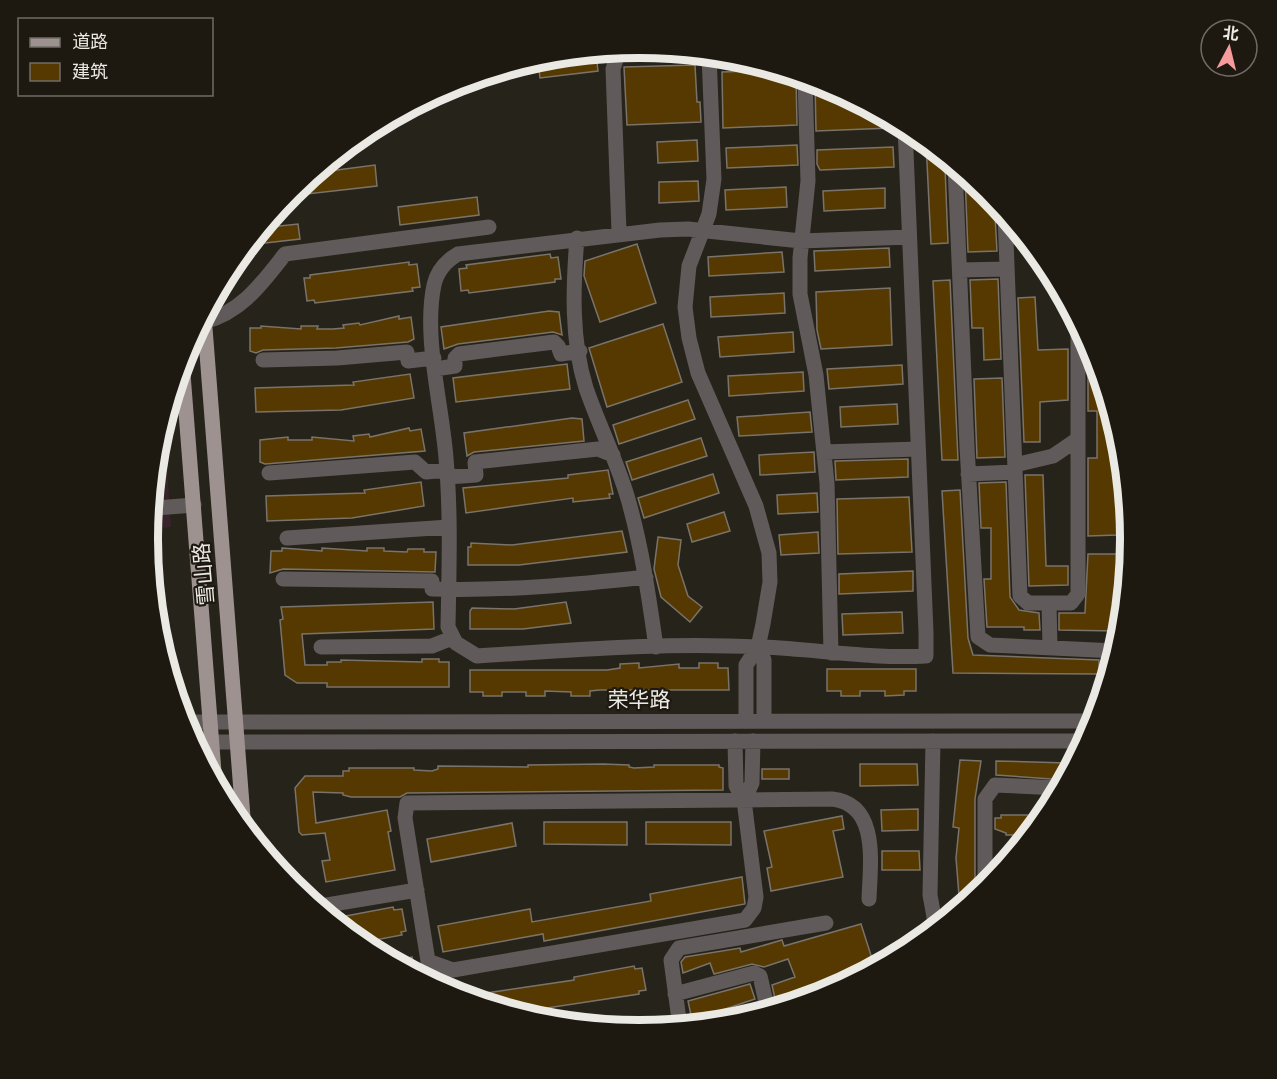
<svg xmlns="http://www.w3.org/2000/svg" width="1277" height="1079" font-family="Jost,'Noto Sans SC',sans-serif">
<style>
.commercial{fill:#37242b}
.building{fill:#553901;stroke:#7a7369;stroke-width:1.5}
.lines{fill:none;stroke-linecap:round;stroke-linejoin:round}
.minor{stroke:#605a5a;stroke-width:15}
.major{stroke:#9e9290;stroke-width:15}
.labels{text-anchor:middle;stroke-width:4.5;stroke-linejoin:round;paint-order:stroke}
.street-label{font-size:21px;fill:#ebe9e3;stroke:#1d1911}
.rim{fill:none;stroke:#ebe9e3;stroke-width:8}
</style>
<rect width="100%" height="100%" fill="#26231a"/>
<!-- commercial -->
<path class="commercial" d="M164,420L171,527L148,529L157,443Z"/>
<!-- building -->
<path class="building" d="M596,54L598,71L540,78L538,61Z
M695,65L697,102H700L701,122L627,125L624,67Z
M775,70L796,76L797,125L723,128L722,72Z
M815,82L827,86L891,120V128L816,131Z
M697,140L698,161L658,163L657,142Z
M926,142L948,161L945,167L948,243L931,244Z
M797,145L798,165L727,168L726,148Z
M893,147L894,167L820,170L817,164V150Z
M375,165L377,186L307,194L305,180L314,173Z
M965,175L986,192L999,207L995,215L997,251L968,252Z
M698,181L699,201L659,203V182Z
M786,187L787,207L726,210L725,190Z
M885,188V208L824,211L823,191Z
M477,197L479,215L400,225L398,207Z
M298,224L300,239L247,245L261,228Z
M637,244L656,303L600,322L584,276L585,261Z
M889,248L890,267L815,271L814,251Z
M782,252L784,272L709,276L708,257Z
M550,254L551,258L558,257L561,279H555V282L469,293L468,290L461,291L459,269L467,268L466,265Z
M409,262V265L417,264L420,287L412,288L413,291L315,303L314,300L307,301L304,278H310V275Z
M998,279L1001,359L984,360L983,328H972L970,280Z
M950,280L958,460H942L933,281Z
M890,288L892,345L821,349L817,330L816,292Z
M784,293L785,313L711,317L710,297Z
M1035,297L1038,350L1068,349V400L1040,402V442H1024L1018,298Z
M549,311L559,312L562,335L553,332L458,344L444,349L441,327Z
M399,316V319L411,317L414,339L408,342L336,348L263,350L256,353L250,351V328H261V326L301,329V326H318L317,329H333L344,328L343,325L359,323L360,325Z
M663,324L682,382L607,407L589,348Z
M793,332L794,352L720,357L718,337Z
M1088,342L1115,424L1114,486H1118V535L1088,536V458H1097V411H1088Z
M567,364L570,389L456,402L453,378Z
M902,365L903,384L829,389L827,369Z
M803,372L804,391L729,396L728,376Z
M410,374L414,398L341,410L256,412L255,388L354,385L353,382Z
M1002,378L1005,457L977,458L974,379Z
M688,400L695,419L619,444L613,425Z
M897,404L898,424L841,427L840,407Z
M810,412L812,432L739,436L737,417Z
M572,418L582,419L584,441L474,452L467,456L464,433Z
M409,428L410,431L421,429L425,451L265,464L260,462V440L288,437V440H312V437L354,441L353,436L369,434L370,437Z
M701,438L707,456L632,480L626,462Z
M814,452L815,472L760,475L759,455Z
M908,459V477L836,480L835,461Z
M608,470L613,494H609L610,498L573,502V498L466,513L463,488L568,478V475Z
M713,474L719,493L644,518L638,498Z
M1025,475H1043L1046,566H1068V585L1029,586Z
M421,482L424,506L352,518L267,521L266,496L365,493L364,490Z
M1006,482L1010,597L1019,610L1039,613L1040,630H1024V627H987L984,579H991V528H981L979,483Z
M960,490L968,638L973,655L1099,660V674L953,673L942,491Z
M817,493L818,512L778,514L777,495Z
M909,497L912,552L838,554L837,499Z
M724,512L730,531L692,542L687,524Z
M622,531L627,552L519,565H468V547H471V543L512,545Z
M818,532L819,553L781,555L779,535Z
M658,537L681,540L678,565L688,596L702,607L690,622L661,597L654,569Z
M282,548L322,551V548L367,551V548H384V551L407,552L408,549H424V552H436L435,572L283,569L270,573L271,551H282Z
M1088,554H1118L1119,603H1115V631L1059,630V613H1085Z
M913,571V591L839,594V574Z
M433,602L434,629L302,634L305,665H327V662H341V660L422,662V659H439V662H449V687H327V683H297L285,675L280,620L283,619L281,607Z
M566,602L571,623L523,629H470V611L472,608L514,609Z
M902,612L903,633L843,635L842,614Z
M639,663V668L679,664V668H699V663H718V668H728L729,690H600L590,691V696H571V692L545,691V696H526V692H502V696H483V692H470V670H607L620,668V664Z
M827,669H916V691H904V695L885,696V691H860V696H841V691H827Z
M960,760L981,761L975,799V888L978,894L960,908L956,858L959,828L953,827Z
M996,761L1067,763V776L1065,780L996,775Z
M603,764L629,765V767L634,768L654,767V765H719V767L723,768V790L407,793L400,797H351L343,795V793L313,792L316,823L387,810L391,831L388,832L395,870L326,882L322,861L330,860L325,833L302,835L299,832L295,788L305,776H343V771H349V768H414V770L432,771L438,769V766L528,767V765Z
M860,764H917L918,785L860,786Z
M762,769H789V779H762Z
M918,809V830L882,831L881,810Z
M1001,815H1027L1044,817L1029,835H1006V833L995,829V818H1001Z
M842,816L844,829L833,831L843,877L771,891L767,868L772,867L764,831Z
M544,822H627V845L544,844Z
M646,822H731V845L646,844Z
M512,823L516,846L431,862L427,839Z
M882,851H919L920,870H882Z
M742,877L745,904L544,941L543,934L443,952L438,926L530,909L532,922L651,901L650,894Z
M393,907L394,910L402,909L406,931L401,932L402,935L359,943L330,919Z
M861,924L875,968L842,985L777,1008L772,985L795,977L788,959L764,967L752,964L714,974L710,963L683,973L681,962L685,957L740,948L741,952L782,940L784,946Z
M412,957L416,975L390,961Z
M634,966L635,969L642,968L646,990L639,991V994L534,1010L533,1007L509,1011L481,1003L480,994L574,980V977Z
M750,984L755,999L692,1020L688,1001Z"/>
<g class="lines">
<!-- minor -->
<path class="minor" d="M630,49H650
M709,55L714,179L709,214L689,266L685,307L689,338L698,373L756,506L769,553L770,582L763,624L758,647L746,665V721
M805,79L808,181L800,258V294L816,375L827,483L831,653
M905,127C912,296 919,464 926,632V656C870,659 815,649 759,647C665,642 570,650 477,656L456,643L448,627C449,570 451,514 446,458C442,405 423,337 434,285C437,271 446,261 458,254L660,230L688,229L801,241L909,237
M955,167L967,447L978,637L990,645L1116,651
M1005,215L1020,596L1028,603H1071L1078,594V324
M619,232L613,69L617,57L625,49
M577,238C573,286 571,341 586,388C599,426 617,461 628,499C642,548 649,598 656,647
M960,270L1007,269
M204,322C242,312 262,283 285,254L489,227
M263,360L337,358L407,352L408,361L434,358
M435,369L455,366V358L459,354L554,342L558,346L561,354L580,351
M824,452L918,449
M1015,465L1053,456L1078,439
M269,473L415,462L426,472L447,470
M968,474L1015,472
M447,477L476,475L475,462L598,449L613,455
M156,508L194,505
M149,516L156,508L153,475
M1128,523V556
M287,538L449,527
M283,579L432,581V589C504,591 574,585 646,577
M1049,603L1050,648
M321,647L432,646L452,638
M758,647L764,660V721
M183,722L1095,721
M735,741L736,786L744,800L756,897L754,908L745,920L453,970L428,961L405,818L407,803L832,799C880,804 870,865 869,899
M933,741L930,895L936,928
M192,742L1085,741
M744,800L752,783L753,741
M985,888V799L995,785L1060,788
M315,907L417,890
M675,994L754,973L760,976L768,1011
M680,1027L671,960L679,948L826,923"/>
<!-- major -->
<path class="major" d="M204,315L244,830
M182,361L215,785"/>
</g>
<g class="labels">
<!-- street labels -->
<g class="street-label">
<text transform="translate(204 574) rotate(-95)" y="7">雪山路</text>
<text x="639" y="707">荣华路</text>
</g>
</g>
<!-- crop -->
<path d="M0 0H1277V1079H0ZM158 539a481 481 0 1 1 962 0a481 481 0 1 1-962 0Z" fill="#1d1911" fill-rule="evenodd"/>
<path class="rim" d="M158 539a481 481 0 1 1 962 0a481 481 0 1 1-962 0Z"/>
<!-- legend -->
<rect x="18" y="18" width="195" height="78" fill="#1d1911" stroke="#6f6c65" stroke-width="1.5"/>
<rect x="30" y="38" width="30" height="9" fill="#9e9290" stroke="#6f6c65" stroke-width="1.5"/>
<text x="72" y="48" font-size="18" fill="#ebe9e3">道路</text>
<rect x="30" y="63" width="30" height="18" fill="#553901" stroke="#6f6c65" stroke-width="1.5"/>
<text x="72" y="78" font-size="18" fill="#ebe9e3">建筑</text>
<!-- north arrow -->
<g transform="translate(1229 48) rotate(7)"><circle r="28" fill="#1d1911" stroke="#6f6c65" stroke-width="1.5"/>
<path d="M0-4.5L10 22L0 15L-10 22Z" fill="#f59b9b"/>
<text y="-9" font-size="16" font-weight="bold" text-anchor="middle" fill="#ebe9e3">北</text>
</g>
</svg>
